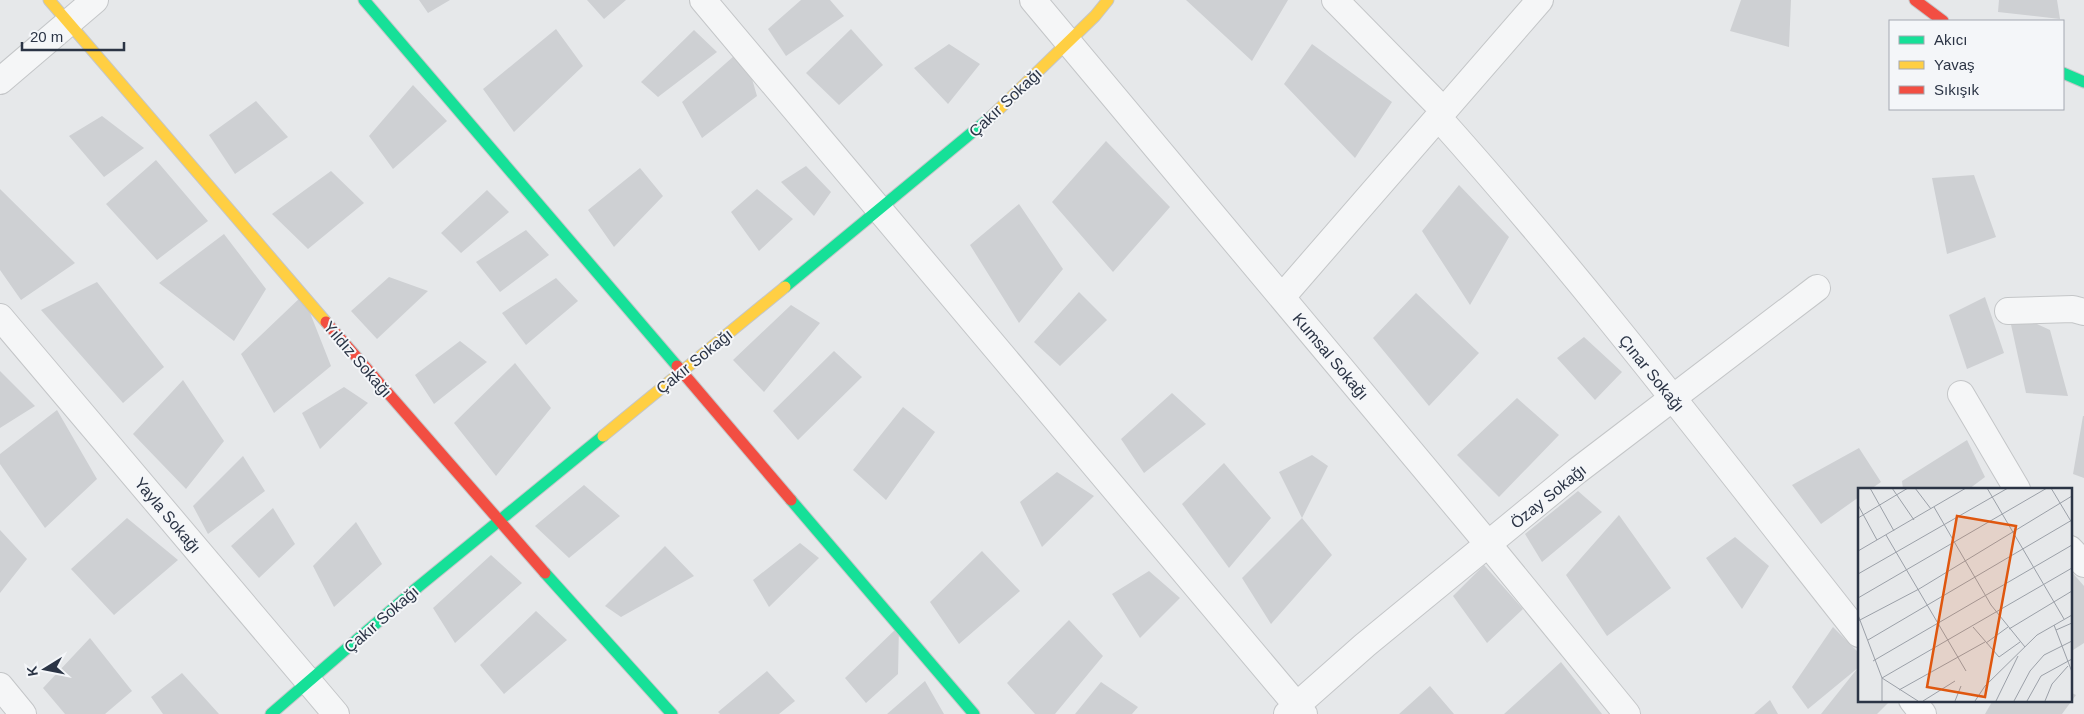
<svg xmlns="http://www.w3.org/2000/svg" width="2084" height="714" font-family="Arial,sans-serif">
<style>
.building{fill:#ced0d3}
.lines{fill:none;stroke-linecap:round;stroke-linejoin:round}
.street-casing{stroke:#c4c6c8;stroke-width:28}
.fast-casing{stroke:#c4c6c8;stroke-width:13}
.slow-casing{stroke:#c4c6c8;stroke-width:13}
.jam-casing{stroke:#c4c6c8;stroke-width:13}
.street{stroke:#f5f6f7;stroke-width:26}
.fast{stroke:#16e098;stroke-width:11}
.slow{stroke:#ffcf43;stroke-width:11}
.jam{stroke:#f24e42;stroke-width:11}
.labels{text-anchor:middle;stroke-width:4;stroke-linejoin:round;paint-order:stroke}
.street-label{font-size:16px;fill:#2b3445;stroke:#f4f6f9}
.inset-road{fill:none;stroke:#9ba0a8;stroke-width:1}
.view{fill:#df570f;fill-opacity:0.15;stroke:#df570f;stroke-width:2.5}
.inset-edge{fill:none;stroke:#2b3445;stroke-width:2.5}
</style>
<rect width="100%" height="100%" fill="#e6e8ea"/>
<!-- building -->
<path class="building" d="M419,0H450L428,13Z
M587,0H626L604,19Z
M801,0H830L844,16L786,56L768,29Z
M1186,0H1288L1252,61Z
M1741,0H1791L1789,47L1730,31Z
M1999,0H2057L2060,19L1998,12Z
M556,29L583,66L514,132L483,89Z
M851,29L883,65L839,105L806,73Z
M694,30L717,52L658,97L641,82Z
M949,44L980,64L948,104L914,68Z
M1312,44L1392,102L1355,158L1284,84Z
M743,48L757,96L702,138L682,102Z
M413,85L447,121L393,169L369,136Z
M256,101L288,137L235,174L209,135Z
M102,116L144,148L104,177L69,136Z
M1106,141L1170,207L1113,272L1052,202Z
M156,160L208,221L157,260L106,204Z
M806,166L831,192L814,216L781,182Z
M640,168L663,196L614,247L588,210Z
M331,171L364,203L308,249L272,214Z
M1974,175L1996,237L1947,254L1932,178Z
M1459,185L1509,237L1470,305L1422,231Z
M0,189L75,263L21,300L0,270Z
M757,189L793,219L759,251L731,212Z
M487,190L509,212L461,253L441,233Z
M1019,204L1063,269L1019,323L970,245Z
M526,230L549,255L500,292L476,262Z
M224,234L266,289L234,341L159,283Z
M389,277L428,291L377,339L351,311Z
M556,278L578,301L526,345L502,313Z
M97,282L164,367L123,403L41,310Z
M1079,292L1107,320L1060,366L1034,342Z
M1416,293L1479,353L1429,406L1373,338Z
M303,295L331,366L274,413L241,354Z
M1985,297L2004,353L1967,369L1949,315Z
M791,305L820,323L764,392L733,360Z
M2008,311L2050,330L2068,396L2026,393Z
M1584,337L1622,372L1595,400L1557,358Z
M460,341L487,362L434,404L415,375Z
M834,351L862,377L798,440L773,411Z
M515,363L551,408L496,476L454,423Z
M0,371L35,406L0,428Z
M183,380L224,441L186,489L133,434Z
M344,387L368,403L320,449L302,413Z
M1172,393L1206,424L1144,473L1121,439Z
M1517,398L1559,435L1499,497L1457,455Z
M903,407L935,432L886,500L853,470Z
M57,410L97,479L45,528L0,464V454Z
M2083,416H2084V478L2073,474Z
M1967,440L1985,477L1969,489H1903L1902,481Z
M1859,448L1881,482L1871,489H1859V497L1821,524L1792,485Z
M1312,455L1328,466L1302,518L1279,472Z
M243,456L265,491L208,534L193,506Z
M1224,463L1271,518L1229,568L1182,504Z
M1057,472L1094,496L1042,547L1020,502Z
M584,485L620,516L569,558L535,526Z
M1578,491L1602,512L1542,562L1525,534Z
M273,508L295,544L259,578L231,546Z
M1619,515L1671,588L1607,636L1566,575Z
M127,518L178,560L114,615L71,569Z
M1302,518L1332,555L1271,624L1242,578Z
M356,522L382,564L334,607L313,566Z
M0,530L27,559L0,593Z
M1735,537L1769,566L1742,609L1706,558Z
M800,543L819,558L769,607L753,580Z
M665,546L694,576L621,617L605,606Z
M982,551L1020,591L959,644L930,602Z
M491,555L522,583L455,643L433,608Z
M1484,565L1523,609L1487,643L1453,596Z
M2070,570L2084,586V643L2070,652Z
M1149,571L1180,598L1140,638L1112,594Z
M536,611L567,640L504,694L480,665Z
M1069,620L1103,656L1055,714H1035L1007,683Z
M899,626L898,674L866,703L845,678Z
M1833,627L1859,653V667L1808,709L1792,687Z
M90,638L132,691L105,714H65L43,688Z
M1561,662L1602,714H1504Z
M1857,669L1859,670V700H1891L1877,714H1821Z
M767,671L795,701L779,714H720L718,712Z
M182,673L219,714H163L151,697Z
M925,681L944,714H887Z
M1101,682L1138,707L1132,714H1075Z
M1430,686L1454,714H1399Z
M2070,692L2076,695L2062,714H1985L1993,700H2070Z
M1770,700L1778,714H1754Z"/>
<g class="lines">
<defs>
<path id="street" d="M703,0L1304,714
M1033,0L1488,544L1627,714
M1335,0L1444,111
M0,81L95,0
M1438,117C1586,282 1721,460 1859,634
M1282,297L1540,0
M2008,311L2073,309L2084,312
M0,317L336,714
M1961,394L2017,489
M2070,549L2084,564
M0,686L23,714
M1912,700L1923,714
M1287,714L1365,645L1577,471L1817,288"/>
<path id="fast" d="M364,0L677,366
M2063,73L2084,82
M785,287L992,116
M791,500L974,714
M545,573L672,714
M271,714L418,587L603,436"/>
<path id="slow" d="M49,0L326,322
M992,116L1095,16L1108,0
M603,436L785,287"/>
<path id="jam" d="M1915,0L1943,21
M326,322L545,573
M677,366L791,500"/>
</defs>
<!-- street casing -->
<use href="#street" class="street-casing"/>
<!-- fast casing -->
<use href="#fast" class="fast-casing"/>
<!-- slow casing -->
<use href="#slow" class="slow-casing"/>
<!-- jam casing -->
<use href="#jam" class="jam-casing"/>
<!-- street -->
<use href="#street" class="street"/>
<!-- fast -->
<use href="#fast" class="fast"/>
<!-- slow -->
<use href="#slow" class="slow"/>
<!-- jam -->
<use href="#jam" class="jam"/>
</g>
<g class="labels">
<!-- street labels -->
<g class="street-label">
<text transform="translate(1005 102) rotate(-43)" y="6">Çakır Sokağı</text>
<text transform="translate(1331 356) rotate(50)" y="6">Kumsal Sokağı</text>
<text transform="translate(358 359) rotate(49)" y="6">Yıldız Sokağı</text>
<text transform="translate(694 361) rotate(-39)" y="6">Çakır Sokağı</text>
<text transform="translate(1652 373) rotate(51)" y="6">Çınar Sokağı</text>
<text transform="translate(1548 496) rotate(-39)" y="6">Özay Sokağı</text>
<text transform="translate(168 515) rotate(50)" y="6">Yayla Sokağı</text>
<text transform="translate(381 619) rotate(-41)" y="6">Çakır Sokağı</text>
</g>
</g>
<!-- overview -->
<g transform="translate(1858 488)">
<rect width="214" height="214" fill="#e6e8ea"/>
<path class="inset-road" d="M12,0L36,43M34,0L56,32M57,0L73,21M129,0L206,131M193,0L214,35M0,17L19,52M76,19L133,117L167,159M0,30L50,0M28,47L108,183M0,63L108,0M0,86L150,0M0,110L189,0M0,127L24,190L60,213M0,133L61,101L214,8M196,137L214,184M115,139L141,169L162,154M151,141L214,103M198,142L214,135M10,152L214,32M128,155L150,139M15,173L214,57M41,202L127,154M24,213V190L214,80M65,213L97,193M97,213L103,198M117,213L127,198L179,147L214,127M138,213L160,168M156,213L172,183L186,167L214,153M169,213L183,188L214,171M187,213L194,196L210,178"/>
<path class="view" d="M99,28L158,38L127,209L69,199Z"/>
<rect width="214" height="214" class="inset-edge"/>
</g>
<!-- legend -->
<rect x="1889" y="20" width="175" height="90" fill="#f4f6f9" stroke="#a4a8b1"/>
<rect x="1899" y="36" width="25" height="8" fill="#16e098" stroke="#a4a8b1"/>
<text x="1934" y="45" font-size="15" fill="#2b3445">Akıcı</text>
<rect x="1899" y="61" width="25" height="8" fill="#ffcf43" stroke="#a4a8b1"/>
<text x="1934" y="70" font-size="15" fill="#2b3445">Yavaş</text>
<rect x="1899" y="86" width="25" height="8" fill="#f24e42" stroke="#a4a8b1"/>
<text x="1934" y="95" font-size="15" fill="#2b3445">Sıkışık</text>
<!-- north arrow -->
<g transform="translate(45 669) rotate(260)" stroke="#f4f6f9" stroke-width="4" paint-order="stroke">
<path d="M0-4L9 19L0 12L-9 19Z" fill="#2b3445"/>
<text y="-8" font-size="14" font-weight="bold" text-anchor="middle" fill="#2b3445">K</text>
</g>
<!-- scale -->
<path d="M22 42v8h102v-8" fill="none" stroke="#2b3445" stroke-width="2.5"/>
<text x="30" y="42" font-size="15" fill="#2b3445" stroke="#f4f6f9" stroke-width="4" paint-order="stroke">20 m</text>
</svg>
